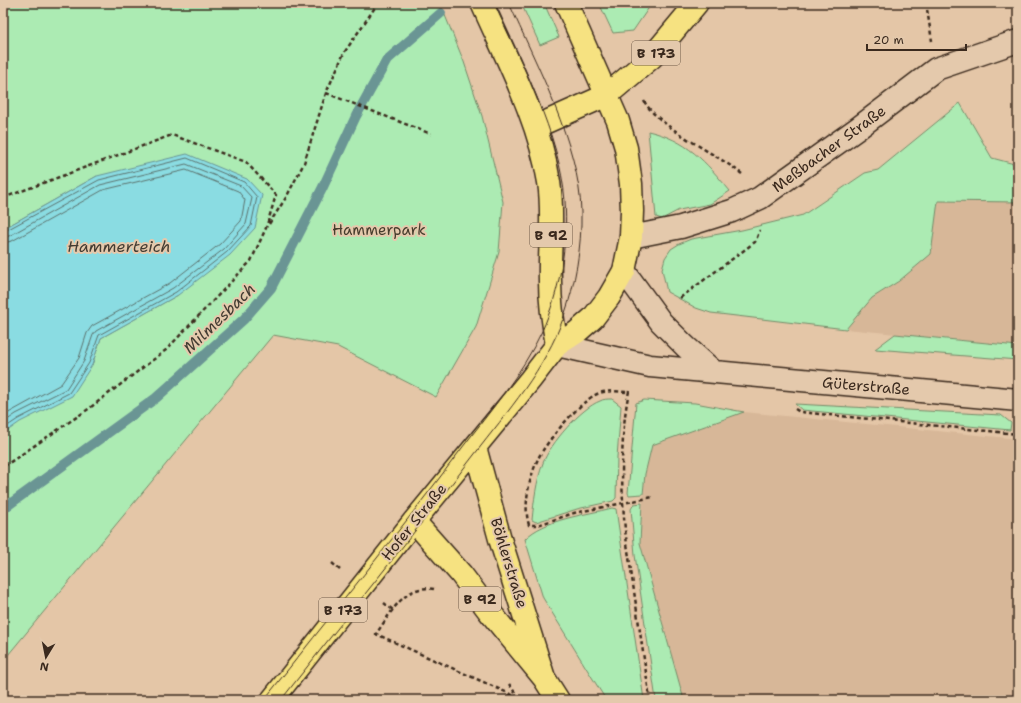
<svg xmlns="http://www.w3.org/2000/svg" width="1021" height="703" font-family="'Shantell Sans',sans-serif">
<style>
.built{fill:#d7b798}
.green{fill:#acebb3;stroke:#748a68}
.water{fill:#8adce2;stroke:#6a9594}
.lines{fill:none;stroke-linecap:round;stroke-linejoin:round}
.shore{stroke:#5b716c;stroke-width:1}
.stream{stroke:#6a9594;stroke-width:10}
.minor-casing{stroke:#3b2a1e;stroke-width:25}
.major-casing{stroke:#3b2a1e;stroke-width:25}
.path{stroke:#3b2a1e;stroke-width:2.5;stroke-dasharray:4 3;stroke-linecap:butt}
.minor{stroke:#e4c9ac;stroke-width:22}
.major{stroke:#f6e281;stroke-width:22}
.tram{stroke:#3b2a1e;stroke-width:1}
.labels{text-anchor:middle;stroke-width:4;stroke-linejoin:round;paint-order:stroke}
.shield{fill:#e4c9ac;stroke:#6e5a49;stroke-width:1}
.shield-label{font-size:14px;font-weight:bold;fill:#3b2a1e}
.street-label{font-size:15px;fill:#3b2a1e;stroke:#e4c9ac}
.park-label{font-size:15px;fill:#463d2d;stroke:#e4c9ac}
.water-label{font-size:16px;font-style:italic;fill:#433c32;stroke:#e4c9ac}
</style>
<rect width="100%" height="100%" fill="#e4c6a7"/>
<filter id="ink" filterUnits="userSpaceOnUse"><feTurbulence type="fractalNoise" baseFrequency=".025" numOctaves="2"/><feDisplacementMap in="SourceGraphic" scale="8" xChannelSelector="R" yChannelSelector="G"/><feConvolveMatrix kernelMatrix="1 2 1 2 8 2 1 2 1" color-interpolation-filters="sRGB"/></filter>
<g filter="url(#ink)">
<!-- built -->
<path class="built" d="M938,201L1018,202V346L846,329L872,298L899,281L930,254Z
M744,412L1018,439V694L1000,700H684L640,543L645,474L652,445Z"/>
<!-- green -->
<path class="green" d="M3,3H440L464,62L482,116L503,202L499,252L476,327L436,397L338,347L273,335L3,661V434L92,365L101,338L178,295L97,176L3,229Z
M521,3H544L559,37L540,45Z
M599,3H652L633,31L613,33Z
M960,103L992,158L1018,165V202L938,201L931,254L899,281L872,298L846,329L711,313L696,308L667,292L662,269L665,258L671,249L679,244L691,239L742,230L803,215L865,173L878,170Z
M648,131C687,140 705,161 730,191L710,204L679,210L662,219L656,217Z
M895,334L1018,346V360L875,349Z
M612,399L621,406L617,457L616,498L613,501L577,509L536,522L532,520C534,501 536,482 543,463C550,444 581,408 600,401C603,399 608,399 612,399Z
M644,400L695,403L744,412L652,445L645,474L643,494L629,495L628,493L636,403Z
M795,404L1001,415L1011,423L1010,430L802,410Z
M642,503L640,543L684,700H656L635,555L631,509L634,504Z
M612,508L616,509L644,700H606L543,598L525,539C544,519 586,515 612,508Z"/>
<!-- water -->
<path class="water" d="M187,154L247,179L262,195L255,228L230,255L178,295L101,338L92,365L72,396L20,422L3,434V229L97,176Z"/>
<g class="lines">
<!-- shore -->
<path class="shore" d="M3,232L99,180L187,158L244,182L257,197L251,226L227,252L176,292L99,335L89,363L69,393L18,419L3,429
M3,237L9,236L100,185L186,164L241,186L252,198L246,224L224,249L173,288L96,331L93,335L84,361L66,389L16,414L3,423
M3,243L12,241L103,190L186,170L238,191L245,200L241,221L220,244L170,283L92,326L87,333L79,358L61,384L3,416"/>
<!-- stream -->
<path class="stream" d="M3,509L156,398L244,319L271,288L323,187L356,116L387,60L441,13"/>
<defs>
<path id="minor" d="M631,237L681,227L732,211L760,198L857,129L936,69L1018,41
M624,271L661,322L685,346L714,372
M557,345L650,366L1018,400"/>
<path id="major" d="M482,3C507,60 539,119 549,182C554,215 549,248 550,281C550,303 553,324 557,345
M535,127L607,95L652,57L697,3
M475,447L500,539L544,678
M414,521L461,574L489,611L544,678L558,700
M272,700L414,521L530,380L557,345L577,332L593,318L609,297L624,271L631,237L632,211L631,184L626,148L618,121L566,3"/>
</defs>
<!-- minor casing -->
<use href="#minor" class="minor-casing"/>
<!-- major casing -->
<use href="#major" class="major-casing"/>
<!-- path -->
<path class="path" d="M928,3L927,9L932,41
M326,93L431,134
M644,101C658,127 717,154 742,174
M3,198L172,135L246,162L276,195L266,228L251,261L166,350L87,410L3,467
M269,224L287,196L304,163L326,93L344,53L378,3
M680,298L755,242L760,230
M629,391C620,437 621,483 625,530L650,700
M626,392C616,391 604,390 595,395C580,402 545,443 538,459C529,478 523,506 529,525H538L574,513L653,497
M795,409L800,412L1018,434
M332,563L340,570
M434,589C405,583 391,613 376,634L519,698
M384,603L393,610
M509,684L520,700"/>
<!-- minor -->
<use href="#minor" class="minor"/>
<!-- major -->
<use href="#major" class="major"/>
<!-- tram -->
<path class="tram" d="M264,700C330,616 398,534 462,448C490,411 522,374 542,331C560,291 568,244 565,201C560,134 521,63 494,3
M281,700C345,618 411,538 474,455C507,412 546,368 564,316C575,285 582,246 581,212C580,146 536,64 509,3"/>
</g>
</g>
<g class="labels">
<!-- shield labels -->
<g class="shield">
<rect x="632" y="41" width="48" height="24" rx="3"/>
<rect x="530" y="223" width="42" height="24" rx="3"/>
<rect x="459" y="587" width="42" height="24" rx="3"/>
<rect x="319" y="598" width="48" height="24" rx="3"/>
</g>
<g class="shield-label">
<text x="656" y="58">B 173</text>
<text x="551" y="240">B 92</text>
<text x="480" y="604">B 92</text>
<text x="343" y="615">B 173</text>
</g>
<!-- street labels -->
<g class="street-label">
<text transform="translate(829 149) rotate(-36)" y="5">Meßbacher Straße</text>
<text transform="translate(866 386) rotate(5)" y="5">Güterstraße</text>
<text transform="translate(414 522) rotate(-51)" y="5">Hofer Straße</text>
<text transform="translate(509 563) rotate(73)" y="5">Böhlerstraße</text>
</g>
<!-- park labels -->
<g class="park-label">
<text x="379" y="235">Hammerpark</text>
</g>
<!-- water labels -->
<g class="water-label">
<text x="119" y="252">Hammerteich</text>
<text transform="translate(219 318) rotate(-44)" y="6">Milmesbach</text>
</g>
</g>
<!-- margin -->
<rect width="1021" height="703" fill="none" stroke="#e4c9ac" stroke-width="16"/>
<rect x="8" y="8" width="1005" height="687" fill="none" stroke="#3b2a1e" stroke-width="1.5" filter="url(#ink)"/>
<!-- north arrow -->
<g transform="translate(46 657) rotate(190)" stroke="#e4c9ac" stroke-width="3" paint-order="stroke">
<path d="M0-3L7 15L0 10L-7 15Z" fill="#3b2a1e"/>
<text y="-6" font-size="11" font-weight="bold" text-anchor="middle" fill="#3b2a1e">N</text>
</g>
<!-- scale -->
<path d="M867 44v6h99v-6" fill="none" stroke="#3b2a1e" stroke-width="2"/>
<text x="873" y="44" font-size="12" fill="#3b2a1e" stroke="#e4c9ac" stroke-width="3" paint-order="stroke">20 m</text>
</svg>
